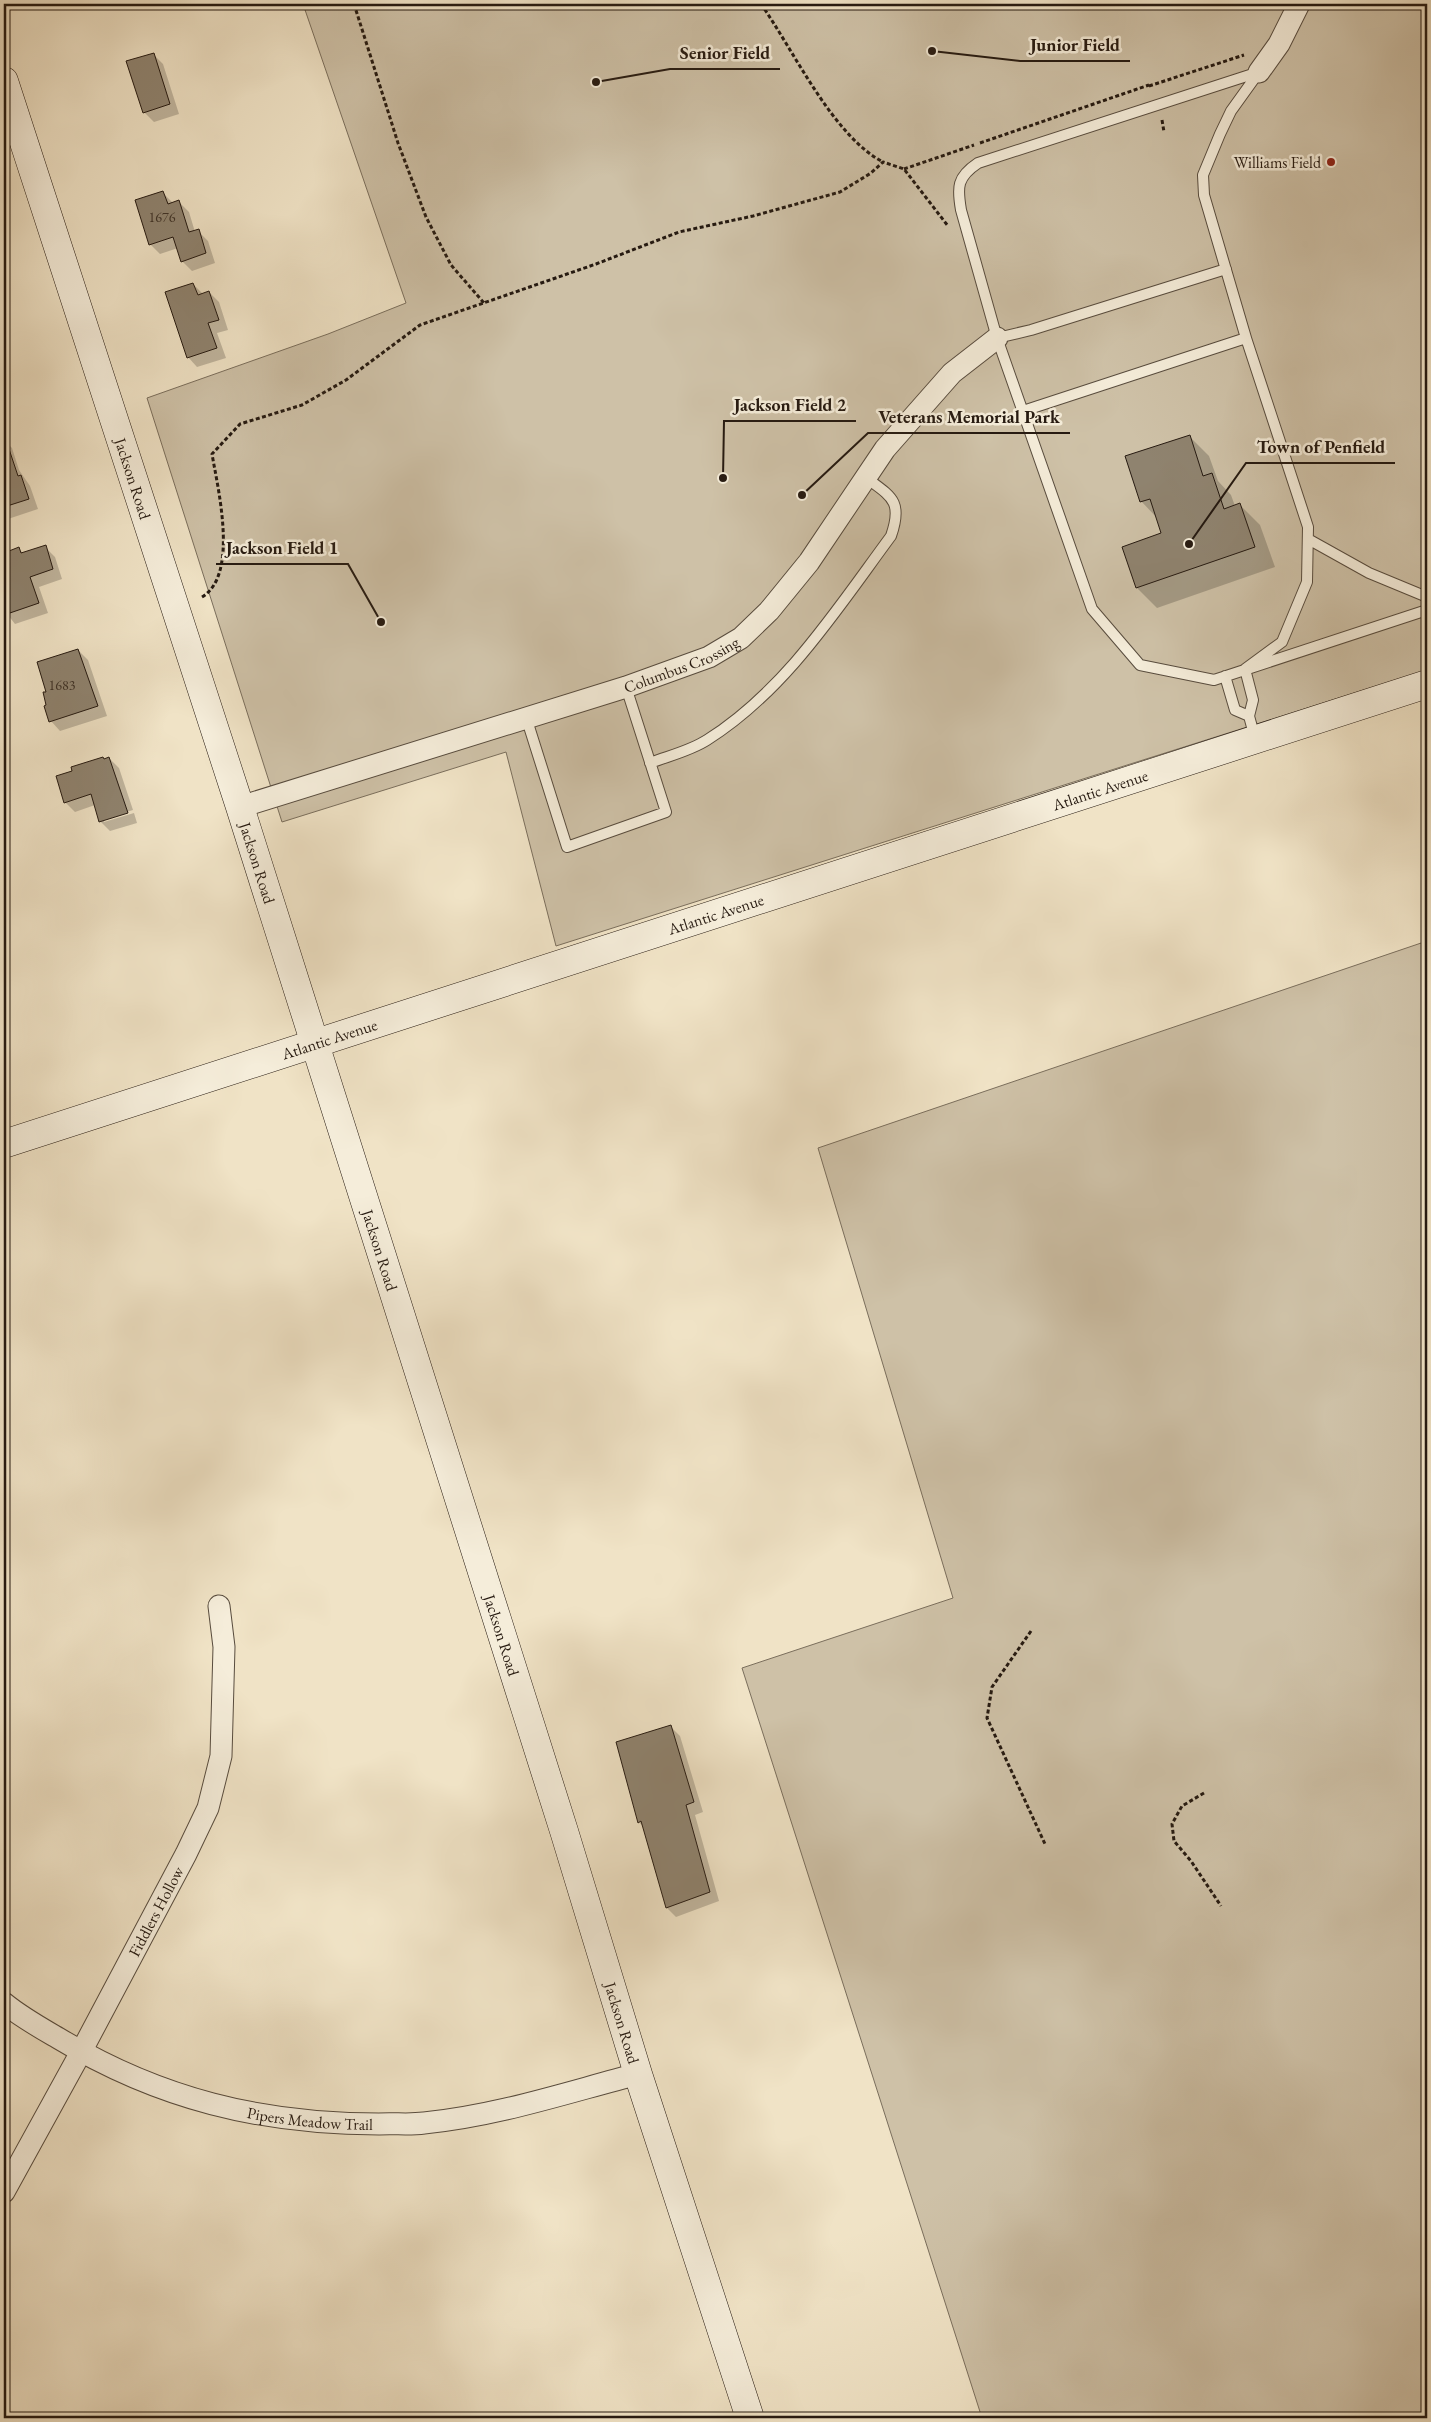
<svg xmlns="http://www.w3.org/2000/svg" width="1431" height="2422" font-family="'EB Garamond',serif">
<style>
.green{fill:#cec1a7;stroke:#7a6e5c}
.shadow{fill:#0003}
.building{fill:#8f836f;stroke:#261a11}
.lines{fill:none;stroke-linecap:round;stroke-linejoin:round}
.lane-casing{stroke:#584c3e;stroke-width:12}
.street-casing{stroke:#584c3e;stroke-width:23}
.secondary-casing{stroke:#261a11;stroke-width:29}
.path{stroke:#261a11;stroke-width:3;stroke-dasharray:4 2.5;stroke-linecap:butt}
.lane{stroke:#f5edda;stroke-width:10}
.street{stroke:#f5edda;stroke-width:21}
.secondary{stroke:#f5edda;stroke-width:28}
.poi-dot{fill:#8f2418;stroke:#f5edda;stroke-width:2}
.labels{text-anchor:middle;stroke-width:5;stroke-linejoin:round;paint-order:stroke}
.number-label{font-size:14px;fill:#403428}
.poi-label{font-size:16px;fill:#261a11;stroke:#f5edda;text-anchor:end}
.street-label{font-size:16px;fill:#261a11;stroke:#f5edda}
.leader{fill:none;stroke:#261a11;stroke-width:2}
.callout-dot{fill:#261a11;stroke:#f5edda;stroke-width:2}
.callout-label{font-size:18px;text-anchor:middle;font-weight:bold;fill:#261a11;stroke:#f5edda;stroke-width:5;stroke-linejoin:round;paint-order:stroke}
</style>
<rect width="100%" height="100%" fill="#f0e3c6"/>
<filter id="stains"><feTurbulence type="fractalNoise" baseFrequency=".004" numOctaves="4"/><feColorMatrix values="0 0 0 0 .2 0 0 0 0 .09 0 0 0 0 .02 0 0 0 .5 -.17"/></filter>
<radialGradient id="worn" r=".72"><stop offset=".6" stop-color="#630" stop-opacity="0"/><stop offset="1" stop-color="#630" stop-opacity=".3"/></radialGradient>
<!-- green -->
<path class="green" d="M303,4H1427V670L556,946L506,752L282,822L147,398L328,334L406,303Z
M1427,941V2418H982L742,1668L953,1598L818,1148Z"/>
<!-- shadow -->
<path class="shadow" d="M153,54L163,64L179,114L154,122L144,112Z
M163,193L173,203L179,202L189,212L195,232L198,231L208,241L215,263L192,271L182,261L178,248L160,254L150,244Z
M193,284L203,294L209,292L219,302L228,330L217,333L226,358L197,367L188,357Z
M1189,436L1209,456L1218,481L1231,495L1235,506L1240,505L1260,525L1275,567L1157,608L1137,588L1124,548L1163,534L1158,519L1141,501Z
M4,440L12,448L19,470L30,486L38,509L8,519L4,514Z
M45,547L55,557L62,579L39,587L48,613L15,624L4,610V554L19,549L24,554Z
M78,650L88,660L107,716L60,731L51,721L48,706Z
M109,758L119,768L133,810L104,819V822L134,813L137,823L110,831L100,821L95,805L75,812L65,802L104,760Z
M670,1726L680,1736L703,1812L695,1815L719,1901L676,1917L667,1908L644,1828L639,1822Z"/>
<!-- building -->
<path class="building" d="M154,53L170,104L143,113L126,61Z
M163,191L168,204L179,200L189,232L199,229L206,253L181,262L173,237L149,245L135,200Z
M193,283L198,295L209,291L219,320L208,323L217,348L187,358L165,292Z
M1190,435L1203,476L1212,473L1224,509L1240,503L1255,547L1136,588L1122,547L1161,533L1150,499L1140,502L1125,456Z
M7,443L18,476L21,475L29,499L4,507V444Z
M46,545L53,569L30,577L39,603L4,615V553L19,547L21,553Z
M78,649L98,706L49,722L44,706L46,705L43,692H46L37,662Z
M103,757L104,759L109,757L128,813L99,822L91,794L64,803L56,776L72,771L71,767Z
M671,1725L694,1802L686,1805L710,1892L666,1908L641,1821L638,1823L616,1742Z"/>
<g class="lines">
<defs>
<path id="lane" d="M1259,72L978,163C957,177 957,187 961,210L997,338L1092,609L1140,665L1214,680L1427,610
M997,338L1031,330L1226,269
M1246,338L1204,195L1203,175L1220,134L1231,111L1259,72
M1023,411L1246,338L1308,527L1307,582L1282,642L1245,669L1253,700L1249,716L1255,738
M1308,539L1369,573L1427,597
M1225,676L1235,710L1249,716
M526,717L567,847L666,812L626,687
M650,763C668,756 690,751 707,740C785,691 837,609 891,536C903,501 892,497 865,477"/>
<g id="street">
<path d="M1259,72L1279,44L1299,4"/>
<path id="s1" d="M240,807L626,687L709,657L741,638L769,611L809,562L885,449L952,373L997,338"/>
<path id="s2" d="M4,2003C21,2017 39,2027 58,2038C159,2099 261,2124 379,2124C394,2123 409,2125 424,2123C497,2116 568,2092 638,2074"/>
<path id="s3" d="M4,2192L81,2052L186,1854L208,1808L221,1756L224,1647L219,1606"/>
</g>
<g id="secondary">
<path id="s4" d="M4,81L240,807L564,1831L638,2074L750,2418"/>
<path id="s5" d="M4,1144L1427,684"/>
</g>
</defs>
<!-- lane casing -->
<use href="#lane" class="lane-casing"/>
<!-- street casing -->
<use href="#street" class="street-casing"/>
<!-- secondary casing -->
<use href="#secondary" class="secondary-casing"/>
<!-- path -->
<path class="path" d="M354,4L398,143L426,217L451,265L484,303
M761,4C794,51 833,136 883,162
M1149,86L1244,55
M1162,120L1164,132
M980,143L1149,85
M904,169L974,145
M202,597C239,575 218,489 212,454L240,424L302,405L346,380L420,325L596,264L679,232L753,216L840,192L871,173L883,162L904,169L948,226
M1031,1631L992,1687L987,1718L1045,1844
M1204,1793L1182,1806L1172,1824L1174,1841L1191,1861L1221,1906"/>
<!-- lane -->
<use href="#lane" class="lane"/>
<!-- street -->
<use href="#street" class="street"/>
<!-- secondary -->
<use href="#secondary" class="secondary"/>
</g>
<!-- markers -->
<circle class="poi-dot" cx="1331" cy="162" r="5"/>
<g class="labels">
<!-- number labels -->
<g class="number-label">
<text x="162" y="222">1676</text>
<text x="62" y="690">1683</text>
</g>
<!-- poi labels -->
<g class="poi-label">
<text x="1321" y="168">Williams Field</text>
</g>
<!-- street labels -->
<g class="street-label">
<text dy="6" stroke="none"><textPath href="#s4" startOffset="418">Jackson Road</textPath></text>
<text dy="6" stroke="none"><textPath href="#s1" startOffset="464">Columbus Crossing</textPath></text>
<text dy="6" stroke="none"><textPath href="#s5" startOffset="1152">Atlantic Avenue</textPath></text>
<text dy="6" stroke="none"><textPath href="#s4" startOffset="822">Jackson Road</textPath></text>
<text dy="6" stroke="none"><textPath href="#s5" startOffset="748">Atlantic Avenue</textPath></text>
<text dy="6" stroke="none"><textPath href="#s5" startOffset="342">Atlantic Avenue</textPath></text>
<text dy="6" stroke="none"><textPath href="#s4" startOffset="1228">Jackson Road</textPath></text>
<text dy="6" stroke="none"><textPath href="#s4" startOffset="1632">Jackson Road</textPath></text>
<text dy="6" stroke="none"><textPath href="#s3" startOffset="319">Fiddlers Hollow</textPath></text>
<text dy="6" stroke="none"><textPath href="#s4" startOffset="2038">Jackson Road</textPath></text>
<text dy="6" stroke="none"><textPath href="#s2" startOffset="332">Pipers Meadow Trail</textPath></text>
</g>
</g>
<!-- callouts -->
<path class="leader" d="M932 51L1020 61H1130M596 82L670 69H780M723 478L724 421H856M802 495L868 433H1070M1189 544L1246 463H1395M381 622L348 564H216"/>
<g class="callout-dot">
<circle cx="932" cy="51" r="5"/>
<circle cx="596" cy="82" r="5"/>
<circle cx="723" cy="478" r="5"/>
<circle cx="802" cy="495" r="5"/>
<circle cx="1189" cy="544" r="5"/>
<circle cx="381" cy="622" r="5"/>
</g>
<g class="callout-label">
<text x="1075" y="51">Junior Field</text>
<text x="725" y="59">Senior Field</text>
<text x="790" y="411">Jackson Field 2</text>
<text x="969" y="423">Veterans Memorial Park</text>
<text x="1321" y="453">Town of Penfield</text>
<text x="282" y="554">Jackson Field 1</text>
</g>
<!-- margin -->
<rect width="1431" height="2422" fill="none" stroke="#f0e3c6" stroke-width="20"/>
<rect x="5" y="5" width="1421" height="2412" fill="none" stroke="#261a11" stroke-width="2.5"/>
<rect x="10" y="10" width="1411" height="2402" fill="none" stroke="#261a11"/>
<rect width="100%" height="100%" filter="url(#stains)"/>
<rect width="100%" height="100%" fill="url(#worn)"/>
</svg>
